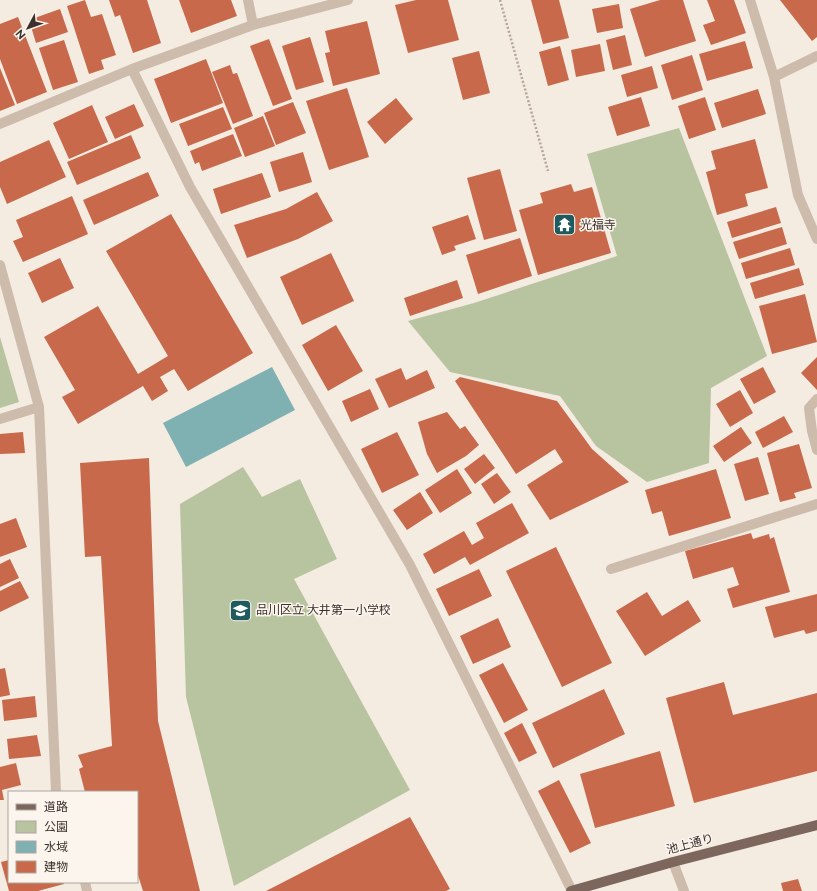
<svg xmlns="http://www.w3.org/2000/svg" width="817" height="891" font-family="Raleway,'Noto Sans JP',sans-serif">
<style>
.green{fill:#b8c4a0}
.water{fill:#7fb0b2}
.building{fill:#c8694b}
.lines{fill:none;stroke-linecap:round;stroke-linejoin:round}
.path{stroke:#b9a596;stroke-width:2.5;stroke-dasharray:2 2;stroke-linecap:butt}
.minor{stroke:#cdbbac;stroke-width:10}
.major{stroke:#7d675c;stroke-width:10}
.labels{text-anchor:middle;stroke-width:3;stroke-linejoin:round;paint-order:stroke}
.poi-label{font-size:12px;fill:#3b302b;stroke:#fbf5ee;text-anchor:start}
.street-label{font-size:12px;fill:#3b302b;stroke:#fbf5ee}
</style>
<rect width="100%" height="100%" fill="#f4ebe1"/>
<!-- green -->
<path class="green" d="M679,128L767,356L711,388L709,463L647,482L596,446L560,396L450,372L408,321L474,303L617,256L587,154Z
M0,337L19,402L0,408Z
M243,467L262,497L300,479L337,559L294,579L410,790L234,886L186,697L180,504Z"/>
<!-- water -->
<path class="water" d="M272,367L295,410L186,467L163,423Z"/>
<!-- building -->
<path class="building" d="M85,0L91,17L102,14L116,55L101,60L104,69L89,74L67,6Z
M109,0H147L161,43L133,53L120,15L115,17Z
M179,0H231L237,16L191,33Z
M416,0H448L459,40L408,53L395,5Z
M531,0H559L569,38L543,44Z
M660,0H683L696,41L645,57L630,9Z
M707,0H734L746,33L711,45L703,25L715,21Z
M780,0H817V37L812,41Z
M619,4L623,28L597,33L592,9Z
M60,9L68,32L36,43L29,20Z
M18,17L47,92L17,104L0,59V24Z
M367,21L380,74L333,86L325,53L330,52L325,31Z
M625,35L632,65L613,70L606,40Z
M310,37L324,82L296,90L282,46Z
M269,39L292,99L273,106L250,46Z
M64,40L78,82L53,90L39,48Z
M745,41L753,68L707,81L699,54Z
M600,44L605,71L576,77L571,50Z
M560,46L569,80L548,86L539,52Z
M479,51L490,93L463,100L452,58Z
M692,55L703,90L672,100L661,65Z
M206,59L223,103L171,123L154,79Z
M230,65L233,74L237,73L253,116L233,124L212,72Z
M652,66L658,88L627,97L621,75Z
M0,68L15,105L0,111Z
M347,88L369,157L329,170L306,101Z
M758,89L766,114L722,128L714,103Z
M641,97L650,126L617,136L608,107Z
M705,97L716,130L689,139L678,106Z
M396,98L413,119L385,144L367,122Z
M293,102L306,133L276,145L264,113Z
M134,104L144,126L115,139L105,117Z
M92,105L108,142L69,159L53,123Z
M223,107L232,129L188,146L179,124Z
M263,116L275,146L245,157L234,128Z
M233,134L242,156L202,171L199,162L195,164L190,151Z
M131,135L141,158L77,185L67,162Z
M755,139L768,188L745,194L748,206L717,215L706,172L716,169L711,151Z
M49,140L66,177L7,204L0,187V162Z
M303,152L312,182L279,192L270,162Z
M500,169L517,231L484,240L467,178Z
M148,172L159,196L94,225L83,200Z
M262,173L271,197L221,214L213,189Z
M571,184L574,192L592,187L611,253L538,275L519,210L543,203L540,193Z
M317,192L333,221L298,239L247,258L234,225L286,209Z
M72,196L88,234L23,262L13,241L23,237L16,220Z
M776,207L781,223L732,238L727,222Z
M171,214L253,353L188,391L174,369L160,377L168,391L152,401L143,386L78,424L62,397L75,390L44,337L98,306L138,374L168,356L106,251Z
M468,215L476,239L454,246L456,250L442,255L432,227Z
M782,227L787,244L739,259L733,242Z
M520,238L532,276L478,294L466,255Z
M790,248L795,265L746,279L741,263Z
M331,253L354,301L302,325L280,277Z
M60,258L74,288L42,303L28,273Z
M799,268L804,285L755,299L750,283Z
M457,280L463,298L410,316L404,298Z
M805,294L817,342L772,354L759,306Z
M336,325L363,371L328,391L302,345Z
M817,357V390L801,373Z
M763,367L776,392L754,404L740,379Z
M401,368L406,380L427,370L435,388L389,408L375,379Z
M460,377L557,401L592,449L629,482L550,520L527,485L563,462L555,449L516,474L455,381Z
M370,389L379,409L351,422L342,401Z
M740,390L753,413L730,427L716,404Z
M447,412L460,429L465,426L479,445L466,456L437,473L427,454L418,422Z
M784,416L793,432L763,448L755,432Z
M741,427L752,443L724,462L713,446Z
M23,432L25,453L0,454V434Z
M397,432L419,475L382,493L361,449Z
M799,444L812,488L794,493L796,498L780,502L767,453Z
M484,454L495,468L475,484L464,469Z
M758,457L769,494L745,501L734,464Z
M149,458L158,721L200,891H143L137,872V792H85L79,769L83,767L78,755L112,746L101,556L85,557L80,463Z
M457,469L472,493L440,513L425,490Z
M716,469L731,518L669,536L662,511L652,514L645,490Z
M497,473L511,492L494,504L481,484Z
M420,492L433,513L407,530L393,510Z
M512,503L529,533L470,565L465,557L434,574L423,554L464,531L472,545L484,538L476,523Z
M16,518L27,547L0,557V524Z
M751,533L753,539L769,534L770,539L774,537L790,592L733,608L727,589L739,585L733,567L693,579L685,551Z
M556,547L612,663L562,687L506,571Z
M10,559L19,578L0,587V564Z
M479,569L492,596L449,616L436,589Z
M20,581L29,598L0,612V591Z
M647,592L662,616L688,600L701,621L645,656L616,611Z
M817,594V631L806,634L804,630L774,638L765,607Z
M498,618L511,647L473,664L460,636Z
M503,663L528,710L504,723L479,675Z
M5,668L10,695L0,697V669Z
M724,682L733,715L817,693V771L694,803L666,698Z
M604,689L625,734L553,768L532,723Z
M35,696L37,717L4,721L2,700Z
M522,723L537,753L519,762L504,733Z
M37,735L41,756L9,759L7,739Z
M660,751L675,806L595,828L580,774Z
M16,763L21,785L2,790L4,800H0V767Z
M559,780L591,843L570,853L538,791Z
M410,817L450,889L446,891H266Z
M9,860V882H63L64,884L38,891H9L1,862Z
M798,879L802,891H783L781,883Z"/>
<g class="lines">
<!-- path -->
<path class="path" d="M500,0L548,171"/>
<!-- minor -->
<path class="minor" d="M248,0L253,25
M750,0L774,77
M817,56L774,77L798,195L817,239
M132,69L190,187L410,565L572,891
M0,124L132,69L253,25L348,0
M0,265L39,407L56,792
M817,399L809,408L812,431L817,450
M0,419L39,407
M611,569L817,504
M673,862L684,891
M85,882L87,891"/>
<!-- major -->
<path class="major" d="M571,891L673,862L817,825"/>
</g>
<!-- icons -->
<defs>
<symbol id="temple-square" viewBox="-11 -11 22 22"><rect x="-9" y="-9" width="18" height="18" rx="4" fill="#1f5a5e" stroke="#fbf5ee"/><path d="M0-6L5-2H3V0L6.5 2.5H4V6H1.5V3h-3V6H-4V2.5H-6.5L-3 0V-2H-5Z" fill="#fff"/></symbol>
<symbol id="school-square" viewBox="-11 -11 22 22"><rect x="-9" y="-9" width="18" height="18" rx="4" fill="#1f5a5e" stroke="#fbf5ee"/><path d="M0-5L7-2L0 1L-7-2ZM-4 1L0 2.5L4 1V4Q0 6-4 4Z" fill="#fff"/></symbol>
</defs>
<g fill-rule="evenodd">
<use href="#temple-square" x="552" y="212" width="25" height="25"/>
<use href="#school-square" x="228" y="598" width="25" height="25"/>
</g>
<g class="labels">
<!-- poi labels -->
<g class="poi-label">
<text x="580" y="229">光福寺</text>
<text x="256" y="614">品川区立 大井第一小学校</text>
</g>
<!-- street labels -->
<g class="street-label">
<text transform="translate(690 844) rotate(-15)" y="4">池上通り</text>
</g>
</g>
<!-- legend -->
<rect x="8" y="791" width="130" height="92" fill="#fbf5ee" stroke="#aea6a0"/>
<rect x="16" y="804" width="20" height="6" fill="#7d675c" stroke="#aea6a0"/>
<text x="44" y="811" font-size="12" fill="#3b302b">道路</text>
<rect x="16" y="821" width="20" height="12" fill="#b8c4a0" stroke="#aea6a0"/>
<text x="44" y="831" font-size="12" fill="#3b302b">公園</text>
<rect x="16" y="841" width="20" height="12" fill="#7fb0b2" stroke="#aea6a0"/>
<text x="44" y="851" font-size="12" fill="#3b302b">水域</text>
<rect x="16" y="861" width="20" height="12" fill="#c8694b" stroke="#aea6a0"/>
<text x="44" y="871" font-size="12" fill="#3b302b">建物</text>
<!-- north arrow -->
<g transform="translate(28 28) rotate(229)" stroke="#fbf5ee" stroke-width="3" paint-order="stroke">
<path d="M0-3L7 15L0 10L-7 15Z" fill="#3b302b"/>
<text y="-6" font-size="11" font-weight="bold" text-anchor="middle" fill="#3b302b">N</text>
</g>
</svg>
